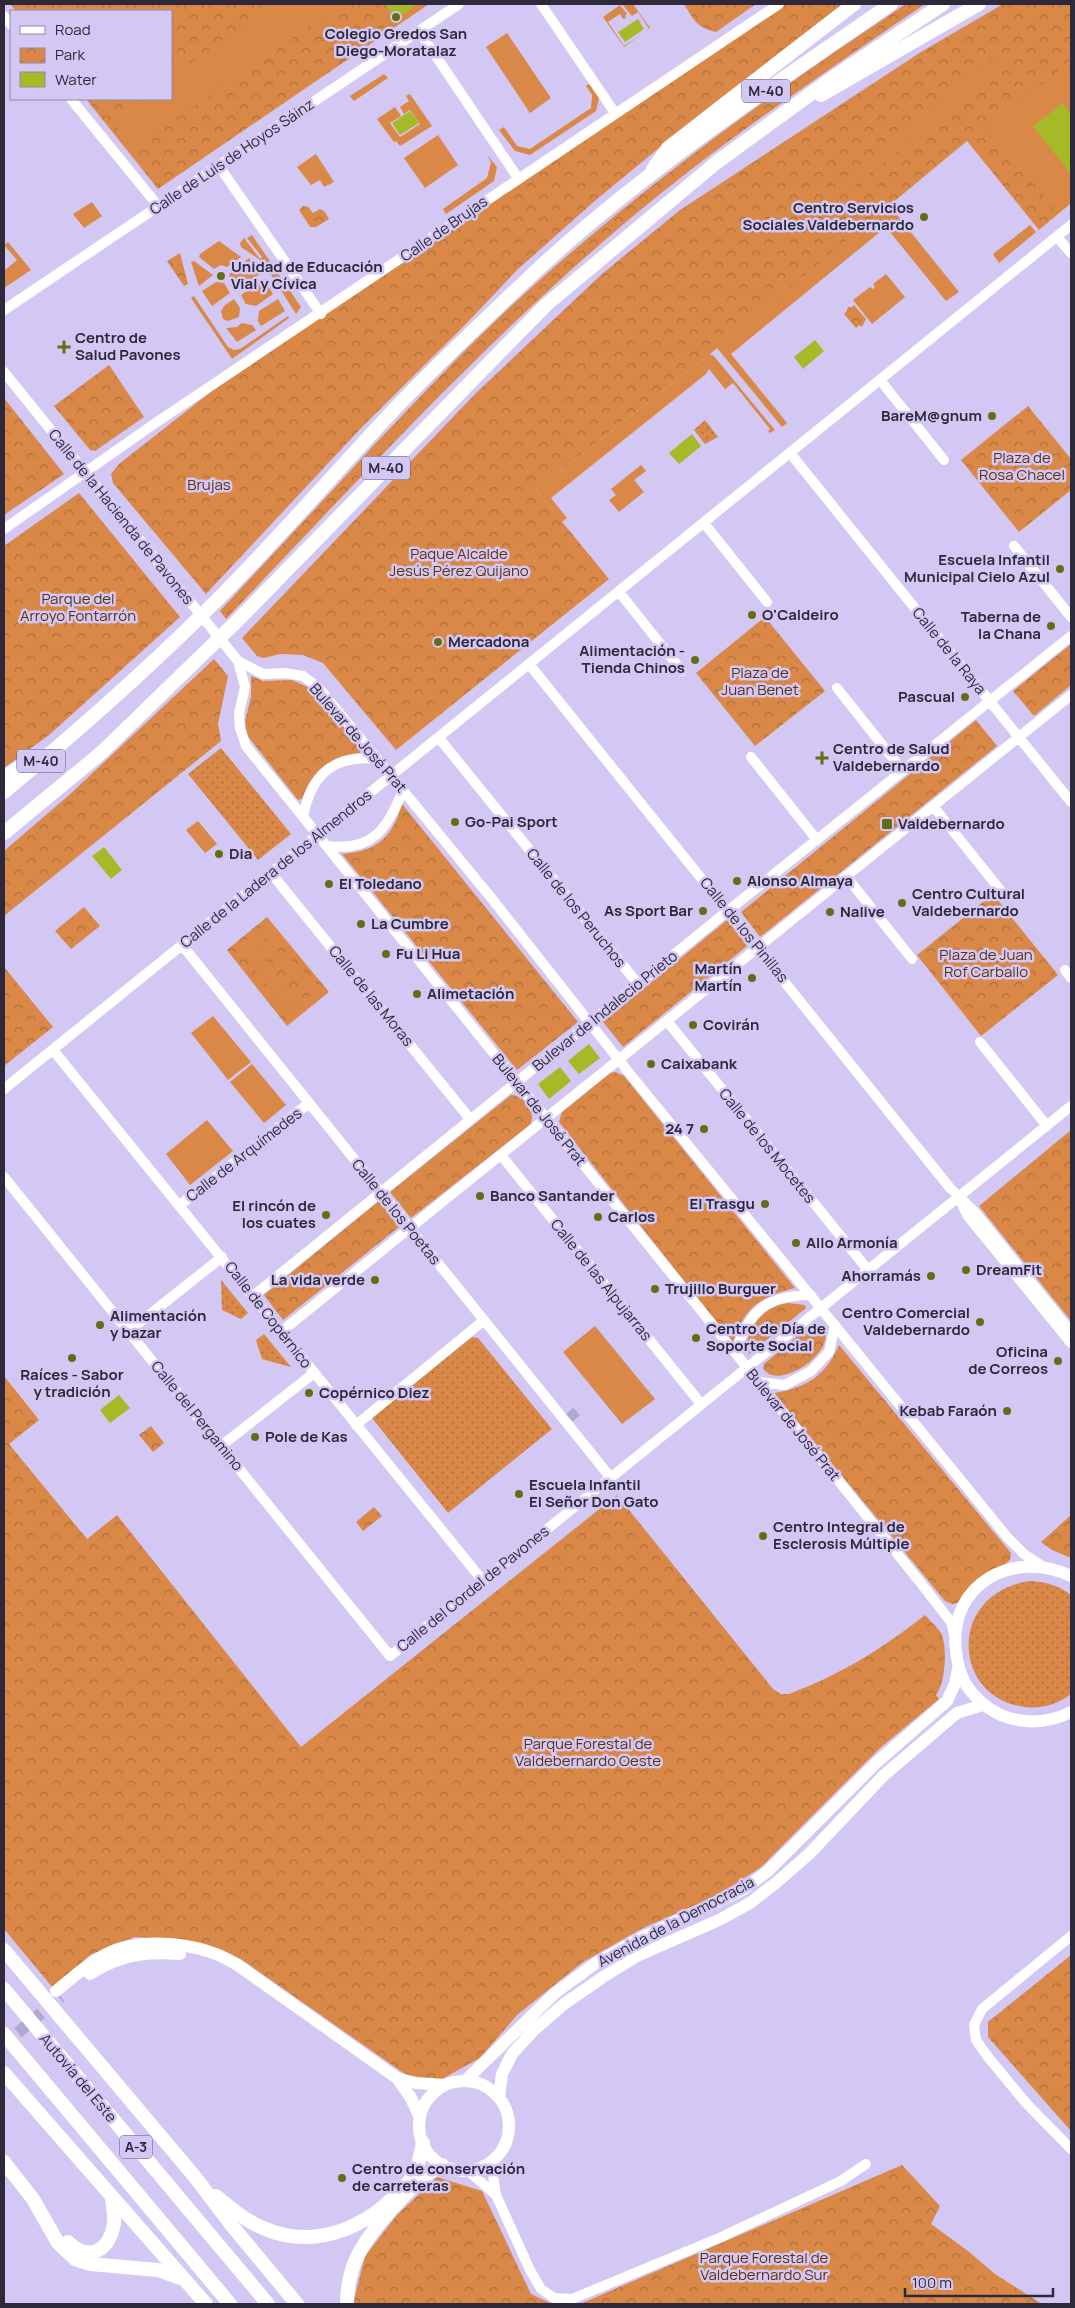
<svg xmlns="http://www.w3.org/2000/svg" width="1075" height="2308" font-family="Manrope,sans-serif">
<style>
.grass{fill:url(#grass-dots)}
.park{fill:url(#park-crowns)}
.garden{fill:#d98847}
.water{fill:#a6b926}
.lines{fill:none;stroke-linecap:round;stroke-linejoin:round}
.minor-tunnel{stroke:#b2a7ce;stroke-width:10;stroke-dasharray:10 5;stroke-linecap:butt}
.major-tunnel{stroke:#b2a7ce;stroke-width:12;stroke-dasharray:12 6;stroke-linecap:butt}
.minor{stroke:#fff;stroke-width:10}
.major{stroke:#fff;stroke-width:12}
.highway{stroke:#fff;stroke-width:14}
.poi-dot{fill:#626d16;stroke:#d3c7f3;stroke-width:2}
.labels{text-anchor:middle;stroke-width:5;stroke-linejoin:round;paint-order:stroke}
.shield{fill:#d3c7f3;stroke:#605872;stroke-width:1}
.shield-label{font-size:14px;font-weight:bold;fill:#2e293a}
.poi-label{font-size:15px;font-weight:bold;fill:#2e293a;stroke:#d3c7f3;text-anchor:start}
.street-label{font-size:15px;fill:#2e293a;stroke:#d3c7f3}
.park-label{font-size:15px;fill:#5c320e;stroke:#d3c7f3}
</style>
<defs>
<pattern id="grass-dots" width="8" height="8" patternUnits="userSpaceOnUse" patternTransform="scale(1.25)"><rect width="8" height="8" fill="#d98847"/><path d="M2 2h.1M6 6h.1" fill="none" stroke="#b06f3c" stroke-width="1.8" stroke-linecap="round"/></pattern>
<pattern id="park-crowns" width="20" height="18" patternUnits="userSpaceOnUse" patternTransform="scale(1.25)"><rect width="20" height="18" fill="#d98847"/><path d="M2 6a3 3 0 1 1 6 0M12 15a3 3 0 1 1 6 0" fill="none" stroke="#b06f3c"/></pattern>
</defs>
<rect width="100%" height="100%" fill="#d3c7f3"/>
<!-- grass -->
<path class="grass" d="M705,420L718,437L705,444L694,430Z
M221,748L291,834L258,860L188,774Z
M221,1280L248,1313L241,1319L222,1310Z
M264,1334L291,1367L262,1359L256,1340Z
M472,1337L478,1338L552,1429L448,1513L372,1418Z
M1030,1581C1046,1582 1058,1585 1071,1595V1694C1058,1704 1042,1709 1025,1707C951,1698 947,1593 1030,1581Z"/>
<!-- park -->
<path class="park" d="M10,4H429L158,189L86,99H171V11H16Z
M684,4H756L716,32C696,27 694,20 684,4Z
M784,4H843L704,111L597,199L517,270L465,325L363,426L206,594L113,483L111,474L119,464L212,391Z
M906,4H925C821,75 715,146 619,228C478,348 354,485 226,619L220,611C271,556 323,501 374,445C419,398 463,351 510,307C634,192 766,97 906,4Z
M1003,4H1071V61L1043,84L1071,203L1039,230L967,141L710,354L536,490L609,579L396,750L323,663L303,655L280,654L264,658L257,656L242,638L476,393L602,274L680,210L921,52Z
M303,206L308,207L313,213L320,209L325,212L329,219L316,227H310L299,210Z
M180,253L188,284L184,286L167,261Z
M854,305L866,319L862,327L859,325L856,328L844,314L847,311L848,307H852Z
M109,365L144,417L95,451L90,450L54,406Z
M4,398L64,474L4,515Z
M1028,406L1071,459V490L1019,532L961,460Z
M79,493L180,617L49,735L4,768V546Z
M765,617L825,691L755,746L696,673Z
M1071,644V685L1034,716L1013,691Z
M214,659L228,676L218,724L221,741L4,916V851L68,796Z
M251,676L263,681L292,680L314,690L361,749L360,753C330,755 311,772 302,799L298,800L247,735L245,721L251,697Z
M976,720L997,746L760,937L741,912Z
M402,804L578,1022L517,1070L342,854C377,851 392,838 402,804Z
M993,894L1058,975L981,1036L917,955Z
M84,907L100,926L71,949L55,931Z
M267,917L329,992L287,1026L227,950Z
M727,920L747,946L623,1047L603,1022Z
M4,967L53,1027L4,1066Z
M615,1072L624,1076L795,1288C759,1297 744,1308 733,1343L559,1122L562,1112L610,1073Z
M511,1095C524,1095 537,1113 530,1125L411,1218L390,1192Z
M1071,1130V1321L979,1206Z
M379,1201L399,1227L283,1320L264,1295Z
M788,1303L805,1305L806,1308L749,1354L746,1350C747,1326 765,1306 788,1303Z
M814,1322C854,1340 778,1396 763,1368L764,1364Z
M839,1345L1011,1553L1010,1560L957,1603L952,1604L945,1601L774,1393C807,1388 826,1375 839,1345Z
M4,1376L39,1420L9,1444L87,1539L117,1515L301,1747L617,1495L773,1689L781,1694H789C840,1675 882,1649 925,1615C930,1621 937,1627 941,1633C948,1647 945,1684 936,1695L939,1699L880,1748L760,1868L716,1896L643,1928L583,1962L517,2015L480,2058L440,2080L409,2077L241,1959L197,1942L135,1937L90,1955L53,1988L4,1929Z
M151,1426L164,1443L153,1452L139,1435Z
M374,1507L382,1516L363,1531L356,1522Z
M1071,1515V1558L1052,1550L1041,1542Z
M1071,1955V2131L988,2037V2022Z
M902,2165L940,2206L931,2224L968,2251L995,2274L1042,2304H580Z
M437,2177L482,2191L531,2294L552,2304H353L365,2256L397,2215Z"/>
<!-- garden -->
<path class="garden" d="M277,4H342L132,149L111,117L138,99H171V76Z
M622,4H633L650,28L624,47L603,17L620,5L627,14L625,16L626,18L623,19L620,14L608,22L624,46L649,29L638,12L632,16Z
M507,33L551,98L530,113L486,47Z
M997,57L1005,68L847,191L841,180L945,97L963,80Z
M1071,61V203L1059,213L986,127Z
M384,74L388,78L354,101L350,96Z
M591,82L600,94L596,111L530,155L515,151L499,130L504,127L517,146L530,149L591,108L592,95L586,86Z
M410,94L432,126L400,146L396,141L394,142L377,119L395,107L401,116L390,123L400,137L420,124L410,110L404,114L400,107L409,101L406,96Z
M438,135L458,165L425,188L404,158Z
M316,154L334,182L324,187L320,180L311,185L297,167Z
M487,155L497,167L494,181L446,214L443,209L487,178L491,162Z
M92,202L102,216L84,228L73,214Z
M889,205L959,292L946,301L886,227L731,354L787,423L782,427L717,348Z
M1030,225L1036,232L999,263L993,254Z
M252,235L301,307L296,314L263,262L241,247L240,243L244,238L260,259L262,257L247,238Z
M219,241L241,257L227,267L221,265L214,269L199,257L200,254Z
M8,242L31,270L4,288V271L17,260L4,245Z
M249,258L260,274L236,289L229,279L230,273Z
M194,261L213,275L199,286L191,262Z
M886,274L905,297L872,324L853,300L870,287L873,289L875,287L873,284Z
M264,279L273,294L256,306L246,304L241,295Z
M216,282L224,283L230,293L212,306L202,291Z
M194,296L228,347L234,350L240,349L288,316L289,318L232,359L191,298Z
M234,299L240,308L239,317L228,321L223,319L221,311L225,305Z
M278,299L285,311L261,326L258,321L259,311Z
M242,323L252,325L256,330L237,342L226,328L237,327Z
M710,354L712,356L713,355L775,430L770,433L768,431L770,429L733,383L725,389L709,369L706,374L551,498L567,518L562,522L536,490Z
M641,465L646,471L634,480L644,492L619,512L609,500L616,495L611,489Z
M198,821L217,844L205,853L186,830Z
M267,922L280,938L276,942L279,946L275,949L258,930Z
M257,930L266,942L260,951L267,959L254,968L238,946Z
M267,960L276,971L272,975L283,988L274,994L255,969Z
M291,960L307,975L306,978L309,982L313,980L323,991L294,1014L288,1007L285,1008L276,996L283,990L295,1005L312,995L299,985L284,967Z
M213,1016L251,1062L228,1080L191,1033Z
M252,1064L286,1105L264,1123L230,1082Z
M207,1120L233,1151L190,1185L166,1154Z
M595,1326L655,1399L622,1424L563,1352Z"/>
<!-- water -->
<path class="water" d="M385,4H418L395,20Z
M638,19L644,29L625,42L618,32Z
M1063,103L1071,114V174L1033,126Z
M410,111L419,123L400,135L392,123Z
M815,340L824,351L803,369L794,357Z
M692,434L701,446L679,464L669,453Z
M104,847L122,870L111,879L92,856Z
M589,1044L600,1058L579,1074L568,1061Z
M560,1067L571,1081L549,1099L538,1084Z
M119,1395L130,1408L110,1423L100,1410Z"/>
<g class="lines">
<!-- minor-tunnel -->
<path class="minor-tunnel" d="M569,1418L577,1411"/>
<!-- major-tunnel -->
<path class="major-tunnel" d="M4,2044L61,1997"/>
<!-- minor -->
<path class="minor" d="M541,4L615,113
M4,16L11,25
M419,31L518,178
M71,99L159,207
M219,166L321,314
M1057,237L1071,253
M4,310L459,4
M4,372L238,661L245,687L239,713L240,728L246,746L920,1582L951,1622L954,1635
M880,380L944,460
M790,453L1071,802
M704,523L767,602
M4,529L154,424L779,4
M1014,546L1071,617
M619,592L682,671
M238,661L263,674L285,673L303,676L318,687L493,900L630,1074L1008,1538L1024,1554L1042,1566
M529,664L950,1188L974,1211L1071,1332
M837,688L903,771
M439,738L638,984
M751,757L817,840
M933,806L1001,891
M303,817C311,774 334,754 378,759
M327,846C373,852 388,828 403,790
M271,873L470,1119
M846,876L912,959
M182,945L611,1478
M1065,970L1071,978
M667,1021L868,1270
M980,1042L1047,1126
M53,1050L483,1581
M4,1089L1071,225
M501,1155L701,1404
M4,1177L390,1656L1071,1106
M961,1202L967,1215L1071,1343
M180,1205L308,1104
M253,1296L719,918L1071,636
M129,1331L222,1257
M282,1331L1071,695
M735,1352C751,1310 764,1296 811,1295
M759,1382L785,1385L811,1371L829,1352L835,1325
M356,1425L483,1321
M221,1446L314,1373
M1071,1936L982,2009L974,2025L976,2040L988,2057L1026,2103L1071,2149
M491,2162L496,2195L530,2270L541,2289L554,2298L572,2299L719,2238L841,2181L866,2164
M467,2170L496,2195"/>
<!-- major -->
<path class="major" d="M1071,1576C1014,1549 948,1583 956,1651C958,1668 962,1682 974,1695C984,1706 995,1714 1009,1718C1030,1724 1051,1722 1071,1712
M90,1974C119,1955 145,1951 180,1954
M56,1991C70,1980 84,1967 99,1958C137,1934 203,1942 239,1966L397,2078L416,2083L445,2085
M397,2078L411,2098L420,2118
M465,2081L555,1993L596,1963L635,1941L744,1889L768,1871L876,1763L947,1701L955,1684L958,1669
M419 2126a45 45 0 1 1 90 0a45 45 0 1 1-90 0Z
M499,2098L502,2074L512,2054L534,2030L564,2004L603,1977L639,1955L719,1920L750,1903L777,1882L810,1853L883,1776L957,1713L983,1705"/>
<!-- highway -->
<path class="highway" d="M821,95L979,4
M653,169L668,148L854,4
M4,777L31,760
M4,792C78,731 149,668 217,600C276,541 331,477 388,416C430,371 476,328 520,286C632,178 764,92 891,4
M4,833L101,753L237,621L546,305L717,162L838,74L943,4
M4,1950L195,2177L233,2227L297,2304
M4,1989L268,2304
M4,2034L230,2304
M4,2073L206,2304
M4,2162L33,2199L58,2243L75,2259L90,2264L158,2270L183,2279
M216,2196C231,2208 244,2220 263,2228C310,2249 360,2231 395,2196C402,2189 411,2181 415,2172C419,2163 421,2153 423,2143
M68,2242C89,2263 110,2250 114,2223C115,2215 113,2207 112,2199
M347,2304C347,2288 351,2269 358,2255C372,2228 416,2178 442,2165"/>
</g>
<!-- markers -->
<g class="poi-dot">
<circle cx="396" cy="17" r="5"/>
<circle cx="924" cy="217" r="5"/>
<circle cx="221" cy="276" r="5"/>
<path d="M61.5 339.5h5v5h5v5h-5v5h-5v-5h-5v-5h5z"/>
<circle cx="992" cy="416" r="5"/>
<circle cx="1060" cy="569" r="5"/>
<circle cx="752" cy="615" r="5"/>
<circle cx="1051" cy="626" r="5"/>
<circle cx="438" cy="642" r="5"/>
<circle cx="695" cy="660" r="5"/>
<circle cx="965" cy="697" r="5"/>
<path d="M819.5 750.5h5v5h5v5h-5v5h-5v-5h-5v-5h5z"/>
<circle cx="455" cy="822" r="5"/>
<rect x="881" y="818" width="12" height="12" rx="2.5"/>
<circle cx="219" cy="854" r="5"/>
<circle cx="737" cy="881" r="5"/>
<circle cx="329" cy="884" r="5"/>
<circle cx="902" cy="903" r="5"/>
<circle cx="703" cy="911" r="5"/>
<circle cx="830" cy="912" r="5"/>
<circle cx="361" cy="924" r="5"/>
<circle cx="386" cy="954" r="5"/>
<circle cx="752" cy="978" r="5"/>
<circle cx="417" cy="994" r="5"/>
<circle cx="693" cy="1025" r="5"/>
<circle cx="651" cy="1064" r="5"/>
<circle cx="704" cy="1129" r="5"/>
<circle cx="480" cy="1196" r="5"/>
<circle cx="765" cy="1204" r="5"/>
<circle cx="326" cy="1215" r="5"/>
<circle cx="598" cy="1217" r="5"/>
<circle cx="796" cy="1243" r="5"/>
<circle cx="966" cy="1270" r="5"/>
<circle cx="931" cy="1276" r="5"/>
<circle cx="375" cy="1280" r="5"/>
<circle cx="655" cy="1289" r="5"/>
<circle cx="980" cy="1322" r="5"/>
<circle cx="100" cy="1325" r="5"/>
<circle cx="696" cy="1338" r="5"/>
<circle cx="72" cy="1358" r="5"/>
<circle cx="1058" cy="1361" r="5"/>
<circle cx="309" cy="1393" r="5"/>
<circle cx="1007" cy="1411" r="5"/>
<circle cx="255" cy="1437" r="5"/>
<circle cx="519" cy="1494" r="5"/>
<circle cx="763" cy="1536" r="5"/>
<circle cx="342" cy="2178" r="5"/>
</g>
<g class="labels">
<!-- shield labels -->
<g class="shield">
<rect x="742" y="79.5" width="48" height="23" rx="4"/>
<rect x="362" y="456.5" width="48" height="23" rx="4"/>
<rect x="17" y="749.5" width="48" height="23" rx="4"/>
<rect x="120" y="2135.5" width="32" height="23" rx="4"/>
</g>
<g class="shield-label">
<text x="766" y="96">M-40</text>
<text x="386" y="473">M-40</text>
<text x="41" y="766">M-40</text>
<text x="136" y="2152">A-3</text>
</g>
<!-- poi labels -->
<g class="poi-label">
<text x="396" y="39" text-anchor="middle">Colegio Gredos San<tspan x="396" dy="17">Diego-Moratalaz</tspan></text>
<text x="914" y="213" text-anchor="end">Centro Servicios<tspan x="914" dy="17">Sociales Valdebernardo</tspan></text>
<text x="231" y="272">Unidad de Educación<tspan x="231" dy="17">Vial y Cívica</tspan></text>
<text x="75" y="343">Centro de<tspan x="75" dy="17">Salud Pavones</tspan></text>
<text x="982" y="421" text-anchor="end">BareM@gnum</text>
<text x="1050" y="565" text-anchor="end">Escuela Infantil<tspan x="1050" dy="17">Municipal Cielo Azul</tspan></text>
<text x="762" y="620">O'Caldeiro</text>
<text x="1041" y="622" text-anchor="end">Taberna de<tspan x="1041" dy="17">la Chana</tspan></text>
<text x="448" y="647">Mercadona</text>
<text x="685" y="656" text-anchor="end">Alimentación -<tspan x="685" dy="17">Tienda Chinos</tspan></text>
<text x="955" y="702" text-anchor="end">Pascual</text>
<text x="833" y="754">Centro de Salud<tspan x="833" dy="17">Valdebernardo</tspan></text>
<text x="465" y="827">Go-Pai Sport</text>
<text x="898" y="829">Valdebernardo</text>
<text x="229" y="859">Dia</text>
<text x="747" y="886">Alonso Almaya</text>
<text x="339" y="889">El Toledano</text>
<text x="912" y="899">Centro Cultural<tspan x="912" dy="17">Valdebernardo</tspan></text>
<text x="693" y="916" text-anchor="end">As Sport Bar</text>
<text x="840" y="917">Nalive</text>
<text x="371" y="929">La Cumbre</text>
<text x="396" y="959">Fu Li Hua</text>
<text x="742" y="974" text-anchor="end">Martín<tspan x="742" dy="17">Martín</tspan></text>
<text x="427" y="999">Alimetación</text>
<text x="703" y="1030">Covirán</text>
<text x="661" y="1069">Caixabank</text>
<text x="694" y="1134" text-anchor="end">24 7</text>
<text x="490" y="1201">Banco Santander</text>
<text x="755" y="1209" text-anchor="end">El Trasgu</text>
<text x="316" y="1211" text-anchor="end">El rincón de<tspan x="316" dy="17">los cuates</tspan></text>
<text x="608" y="1222">Carlos</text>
<text x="806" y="1248">Allo Armonía</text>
<text x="976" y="1275">DreamFit</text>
<text x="921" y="1281" text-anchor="end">Ahorramás</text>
<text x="365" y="1285" text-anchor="end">La vida verde</text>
<text x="665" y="1294">Trujillo Burguer</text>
<text x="970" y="1318" text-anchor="end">Centro Comercial<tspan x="970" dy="17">Valdebernardo</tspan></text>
<text x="110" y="1321">Alimentación<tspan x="110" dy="17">y bazar</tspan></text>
<text x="706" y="1334">Centro de Día de<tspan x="706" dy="17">Soporte Social</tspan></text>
<text x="1048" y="1357" text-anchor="end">Oficina<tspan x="1048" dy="17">de Correos</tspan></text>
<text x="72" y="1380" text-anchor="middle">Raíces - Sabor<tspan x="72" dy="17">y tradición</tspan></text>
<text x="319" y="1398">Copérnico Diez</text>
<text x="997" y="1416" text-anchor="end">Kebab Faraón</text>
<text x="265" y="1442">Pole de Kas</text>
<text x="529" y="1490">Escuela Infantil<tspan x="529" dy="17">El Señor Don Gato</tspan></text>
<text x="773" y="1532">Centro Integral de<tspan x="773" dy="17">Esclerosis Múltiple</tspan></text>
<text x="352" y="2174">Centro de conservación<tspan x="352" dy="17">de carreteras</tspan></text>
</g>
<!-- street labels -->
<g class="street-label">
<text transform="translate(232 157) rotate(-34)" y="5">Calle de Luis de Hoyos Sáinz</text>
<text transform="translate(444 229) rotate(-35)" y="5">Calle de Brujas</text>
<text transform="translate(121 517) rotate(51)" y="5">Calle de la Hacienda de Pavones</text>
<text transform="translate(949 651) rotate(51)" y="5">Calle de la Raya</text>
<text transform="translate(358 738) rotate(49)" y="5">Bulevar de José Prat</text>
<text transform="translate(276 869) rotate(-39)" y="5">Calle de la Ladera de los Almendros</text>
<text transform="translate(576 908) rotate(51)" y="5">Calle de los Peruchos</text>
<text transform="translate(744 930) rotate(51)" y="5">Calle de los Pinillas</text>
<text transform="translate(371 996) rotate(51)" y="5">Calle de las Moras</text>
<text transform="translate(605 1011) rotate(-39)" y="5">Bulevar de Indalecio Prieto</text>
<text transform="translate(539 1110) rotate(51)" y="5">Bulevar de José Prat</text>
<text transform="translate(767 1146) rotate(51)" y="5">Calle de los Mocetes</text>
<text transform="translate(244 1155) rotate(-38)" y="5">Calle de Arquímedes</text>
<text transform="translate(396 1212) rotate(51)" y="5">Calle de los Poetas</text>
<text transform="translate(601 1280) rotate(51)" y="5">Calle de las Alpujarras</text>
<text transform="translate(268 1315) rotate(52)" y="5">Calle de Copérnico</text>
<text transform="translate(197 1416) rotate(51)" y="5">Calle del Pergamino</text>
<text transform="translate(793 1425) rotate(51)" y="5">Bulevar de José Prat</text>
<text transform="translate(473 1589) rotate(-39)" y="5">Calle del Cordel de Pavones</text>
<text transform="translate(676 1922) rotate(-28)" y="5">Avenida de la Democracia</text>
<text transform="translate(78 2078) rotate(50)" y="5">Autovía del Este</text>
</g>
<!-- park labels -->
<g class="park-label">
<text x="1022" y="463">Plaza de<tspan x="1022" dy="17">Rosa Chacel</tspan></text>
<text x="209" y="490">Brujas</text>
<text x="459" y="559">Paque Alcalde<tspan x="459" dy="17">Jesús Pérez Quijano</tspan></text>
<text x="78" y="604">Parque del<tspan x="78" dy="17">Arroyo Fontarrón</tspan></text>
<text x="760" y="678">Plaza de<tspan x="760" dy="17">Juan Benet</tspan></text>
<text x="986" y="960">Plaza de Juan<tspan x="986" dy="17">Rof Carballo</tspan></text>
<text x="588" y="1749">Parque Forestal de<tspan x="588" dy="17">Valdebernardo Oeste</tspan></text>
<text x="764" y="2263">Parque Forestal de<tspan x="764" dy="17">Valdebernardo Sur</tspan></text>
</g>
</g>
<!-- border -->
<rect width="1075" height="2308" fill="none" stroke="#2e293a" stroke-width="10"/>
<!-- legend -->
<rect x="10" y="10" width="162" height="90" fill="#d3c7f3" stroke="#9188a9"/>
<rect x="20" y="26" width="25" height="8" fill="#ffffff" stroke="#9188a9"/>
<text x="55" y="35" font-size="15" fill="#2e293a">Road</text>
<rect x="20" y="48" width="25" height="15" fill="url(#park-crowns)" stroke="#9188a9"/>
<text x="55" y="60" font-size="15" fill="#2e293a">Park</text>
<rect x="20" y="72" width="25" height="15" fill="#a6b926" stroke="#9188a9"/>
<text x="55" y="85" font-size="15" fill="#2e293a">Water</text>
<!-- scale -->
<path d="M905 2288v8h148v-8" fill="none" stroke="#2e293a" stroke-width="2.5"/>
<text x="912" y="2288" font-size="15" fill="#2e293a" stroke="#d3c7f3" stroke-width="4" paint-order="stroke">100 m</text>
</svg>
